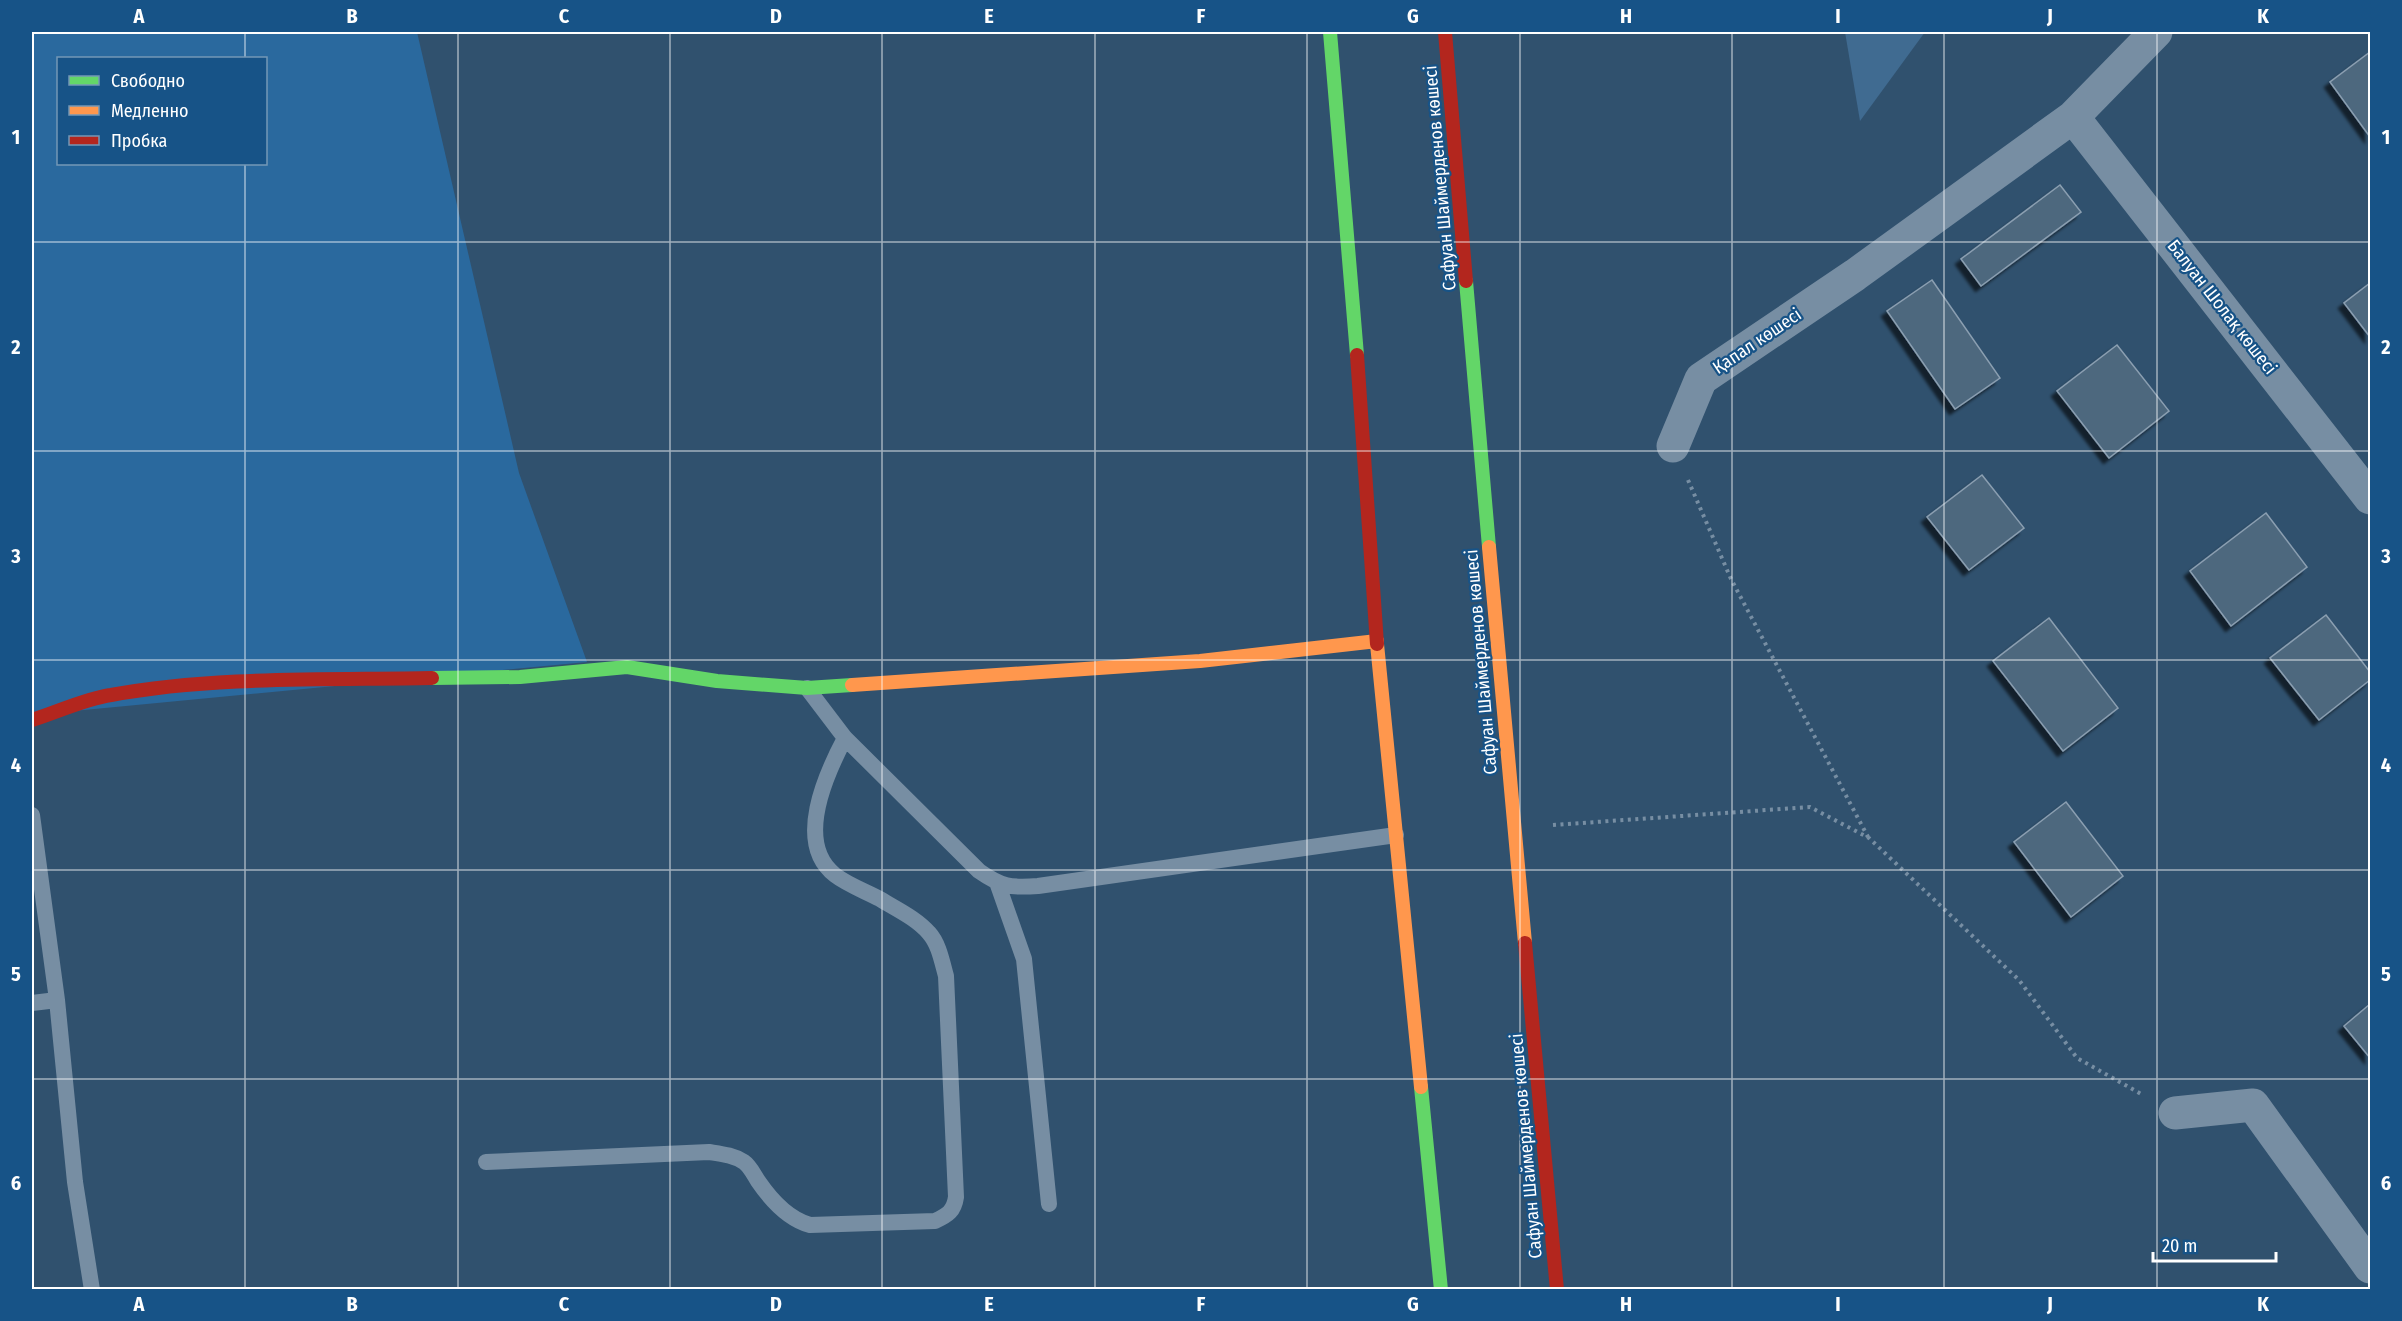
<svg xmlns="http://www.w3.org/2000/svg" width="2402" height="1321" font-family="'Fira Sans Condensed',sans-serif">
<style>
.green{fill:#2a699e;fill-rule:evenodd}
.water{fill:#406b91}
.building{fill:#4d677e;stroke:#8b9fb1;stroke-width:1.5;filter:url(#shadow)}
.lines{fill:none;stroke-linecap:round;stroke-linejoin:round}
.path{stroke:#778ea3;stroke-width:4;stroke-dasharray:3 4.5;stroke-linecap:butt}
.lane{stroke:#778ea3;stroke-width:16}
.street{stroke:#778ea3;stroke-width:33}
.fast{stroke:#63d668;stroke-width:14}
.slow{stroke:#ff974d;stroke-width:14}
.jam{stroke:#b3261e;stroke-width:14}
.grid{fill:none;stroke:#fff;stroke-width:1.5;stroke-opacity:0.55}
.labels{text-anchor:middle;stroke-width:4.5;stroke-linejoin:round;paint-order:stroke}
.street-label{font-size:18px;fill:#fff;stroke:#175387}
.neatline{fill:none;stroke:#fff;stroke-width:2}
.grid-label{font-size:20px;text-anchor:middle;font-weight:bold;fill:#fff}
</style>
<defs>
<filter id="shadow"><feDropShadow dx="-5.5" dy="5.5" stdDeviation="1.5" flood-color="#0009"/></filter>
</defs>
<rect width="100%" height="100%" fill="#30516e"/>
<!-- green -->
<path class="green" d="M32,32H417L519,473L587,662L32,715ZM58,58H266V164H58Z"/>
<!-- water -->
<path class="water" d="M1845,32H1925L1860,121Z"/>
<!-- building -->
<path class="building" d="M2370,52V137L2330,82Z
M2060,185L2081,212L1981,286L1961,259Z
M1932,280L2000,378L1955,409L1887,311Z
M2370,283V337L2344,303Z
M2117,345L2169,411L2109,458L2057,391Z
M1982,475L2024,528L1969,570L1927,517Z
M2266,513L2307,567L2231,626L2190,571Z
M2326,615L2370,672V680L2319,720L2270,658Z
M2049,618L2118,708L2063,751L1993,661Z
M2066,802L2123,876L2071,917L2014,842Z
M2370,1004V1058L2344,1026Z"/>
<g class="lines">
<!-- path -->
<path class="path" d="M1688,480L1731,579L1868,837
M1553,825L1810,807L1869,838L2019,980L2077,1058L2143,1095"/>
<!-- lane -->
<path class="lane" d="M807,688L845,738L979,871C1002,887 1010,888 1038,886L1396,835
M32,815L57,1000L75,1182L92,1290
M998,885L1024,959L1049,1204
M32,1003L57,1000
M486,1162L709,1152C722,1154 733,1155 744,1162C750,1166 754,1175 758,1181C771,1200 788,1219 810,1225L935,1221C948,1215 954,1211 956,1197L946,976C942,962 939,944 929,933C916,918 896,909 880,899C865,891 848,885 835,875C794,843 826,774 845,738"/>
<!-- street -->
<path class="street" d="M2073,117L2370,498
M1673,446L1701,379L1855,275L2073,117L2156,32
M2175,1113L2253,1105L2370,1267"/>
<!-- fast -->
<path class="fast" d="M1330,32L1357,355
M1466,281L1489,547
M432,678L520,677L627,667L717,681L807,688L852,685
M1421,1087L1441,1290"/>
<!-- slow -->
<path class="slow" d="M1489,547L1525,943
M1377,644L1421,1087
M852,685L1200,661L1377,641"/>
<!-- jam -->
<path class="jam" d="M1445,32L1466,281
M1357,355L1377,644
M32,720C58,712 84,699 111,695C213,676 328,680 432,678
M1525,943L1557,1290"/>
</g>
<!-- grid -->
<path class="grid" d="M245,32V58M458,32V1290M670,32V1290M882,32V1290M1095,32V1290M1307,32V1290M1520,32V1290M1732,32V1290M1944,32V1290M2157,32V1290M245,164V1290M32,242H2370M32,451H2370M32,660H2370M32,870H2370M32,1079H2370"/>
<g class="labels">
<!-- street labels -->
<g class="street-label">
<text transform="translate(1440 178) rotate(-95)" y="6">Сафуан Шаймерденов көшесі</text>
<text transform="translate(2222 307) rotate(52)" y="6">Балуан Шолақ көшесі</text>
<text transform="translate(1757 341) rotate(-34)" y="6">Қапал көшесі</text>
<text transform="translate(1481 662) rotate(-95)" y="6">Сафуан Шаймерденов көшесі</text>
<text transform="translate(1526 1146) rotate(-95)" y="6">Сафуан Шаймерденов көшесі</text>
</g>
</g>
<!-- border -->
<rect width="2402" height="1321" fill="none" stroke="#175387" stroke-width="66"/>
<!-- legend -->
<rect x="57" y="57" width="210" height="108" fill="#175387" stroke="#7498b7" stroke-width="1.5"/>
<rect x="69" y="76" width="30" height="9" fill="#63d668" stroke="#7498b7" stroke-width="1.5"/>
<text x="111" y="87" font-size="18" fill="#ffffff">Свободно</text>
<rect x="69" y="106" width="30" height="9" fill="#ff974d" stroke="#7498b7" stroke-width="1.5"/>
<text x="111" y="117" font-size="18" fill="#ffffff">Медленно</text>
<rect x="69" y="136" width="30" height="9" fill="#b3261e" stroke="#7498b7" stroke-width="1.5"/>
<text x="111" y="147" font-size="18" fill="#ffffff">Пробка</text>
<!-- scale -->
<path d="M2153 1252v9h123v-9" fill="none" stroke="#ffffff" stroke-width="3"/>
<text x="2162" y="1252" font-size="18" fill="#ffffff" stroke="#175387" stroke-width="4.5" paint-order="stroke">20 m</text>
<rect x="33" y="33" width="2336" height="1255" class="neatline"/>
<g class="grid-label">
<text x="139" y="23">A</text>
<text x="352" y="23">B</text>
<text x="564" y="23">C</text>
<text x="776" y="23">D</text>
<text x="989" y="23">E</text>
<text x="1201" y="23">F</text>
<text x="1413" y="23">G</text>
<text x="1626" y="23">H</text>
<text x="1838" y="23">I</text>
<text x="2050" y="23">J</text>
<text x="2263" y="23">K</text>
<text x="16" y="144">1</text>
<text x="2386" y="144">1</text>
<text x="16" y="354">2</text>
<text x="2386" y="354">2</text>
<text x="16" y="563">3</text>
<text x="2386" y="563">3</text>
<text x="16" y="772">4</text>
<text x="2386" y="772">4</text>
<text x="16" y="981">5</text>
<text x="2386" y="981">5</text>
<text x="16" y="1190">6</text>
<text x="2386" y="1190">6</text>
<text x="139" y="1311">A</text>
<text x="352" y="1311">B</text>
<text x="564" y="1311">C</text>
<text x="776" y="1311">D</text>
<text x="989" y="1311">E</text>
<text x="1201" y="1311">F</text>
<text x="1413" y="1311">G</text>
<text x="1626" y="1311">H</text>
<text x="1838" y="1311">I</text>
<text x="2050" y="1311">J</text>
<text x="2263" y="1311">K</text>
</g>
</svg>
